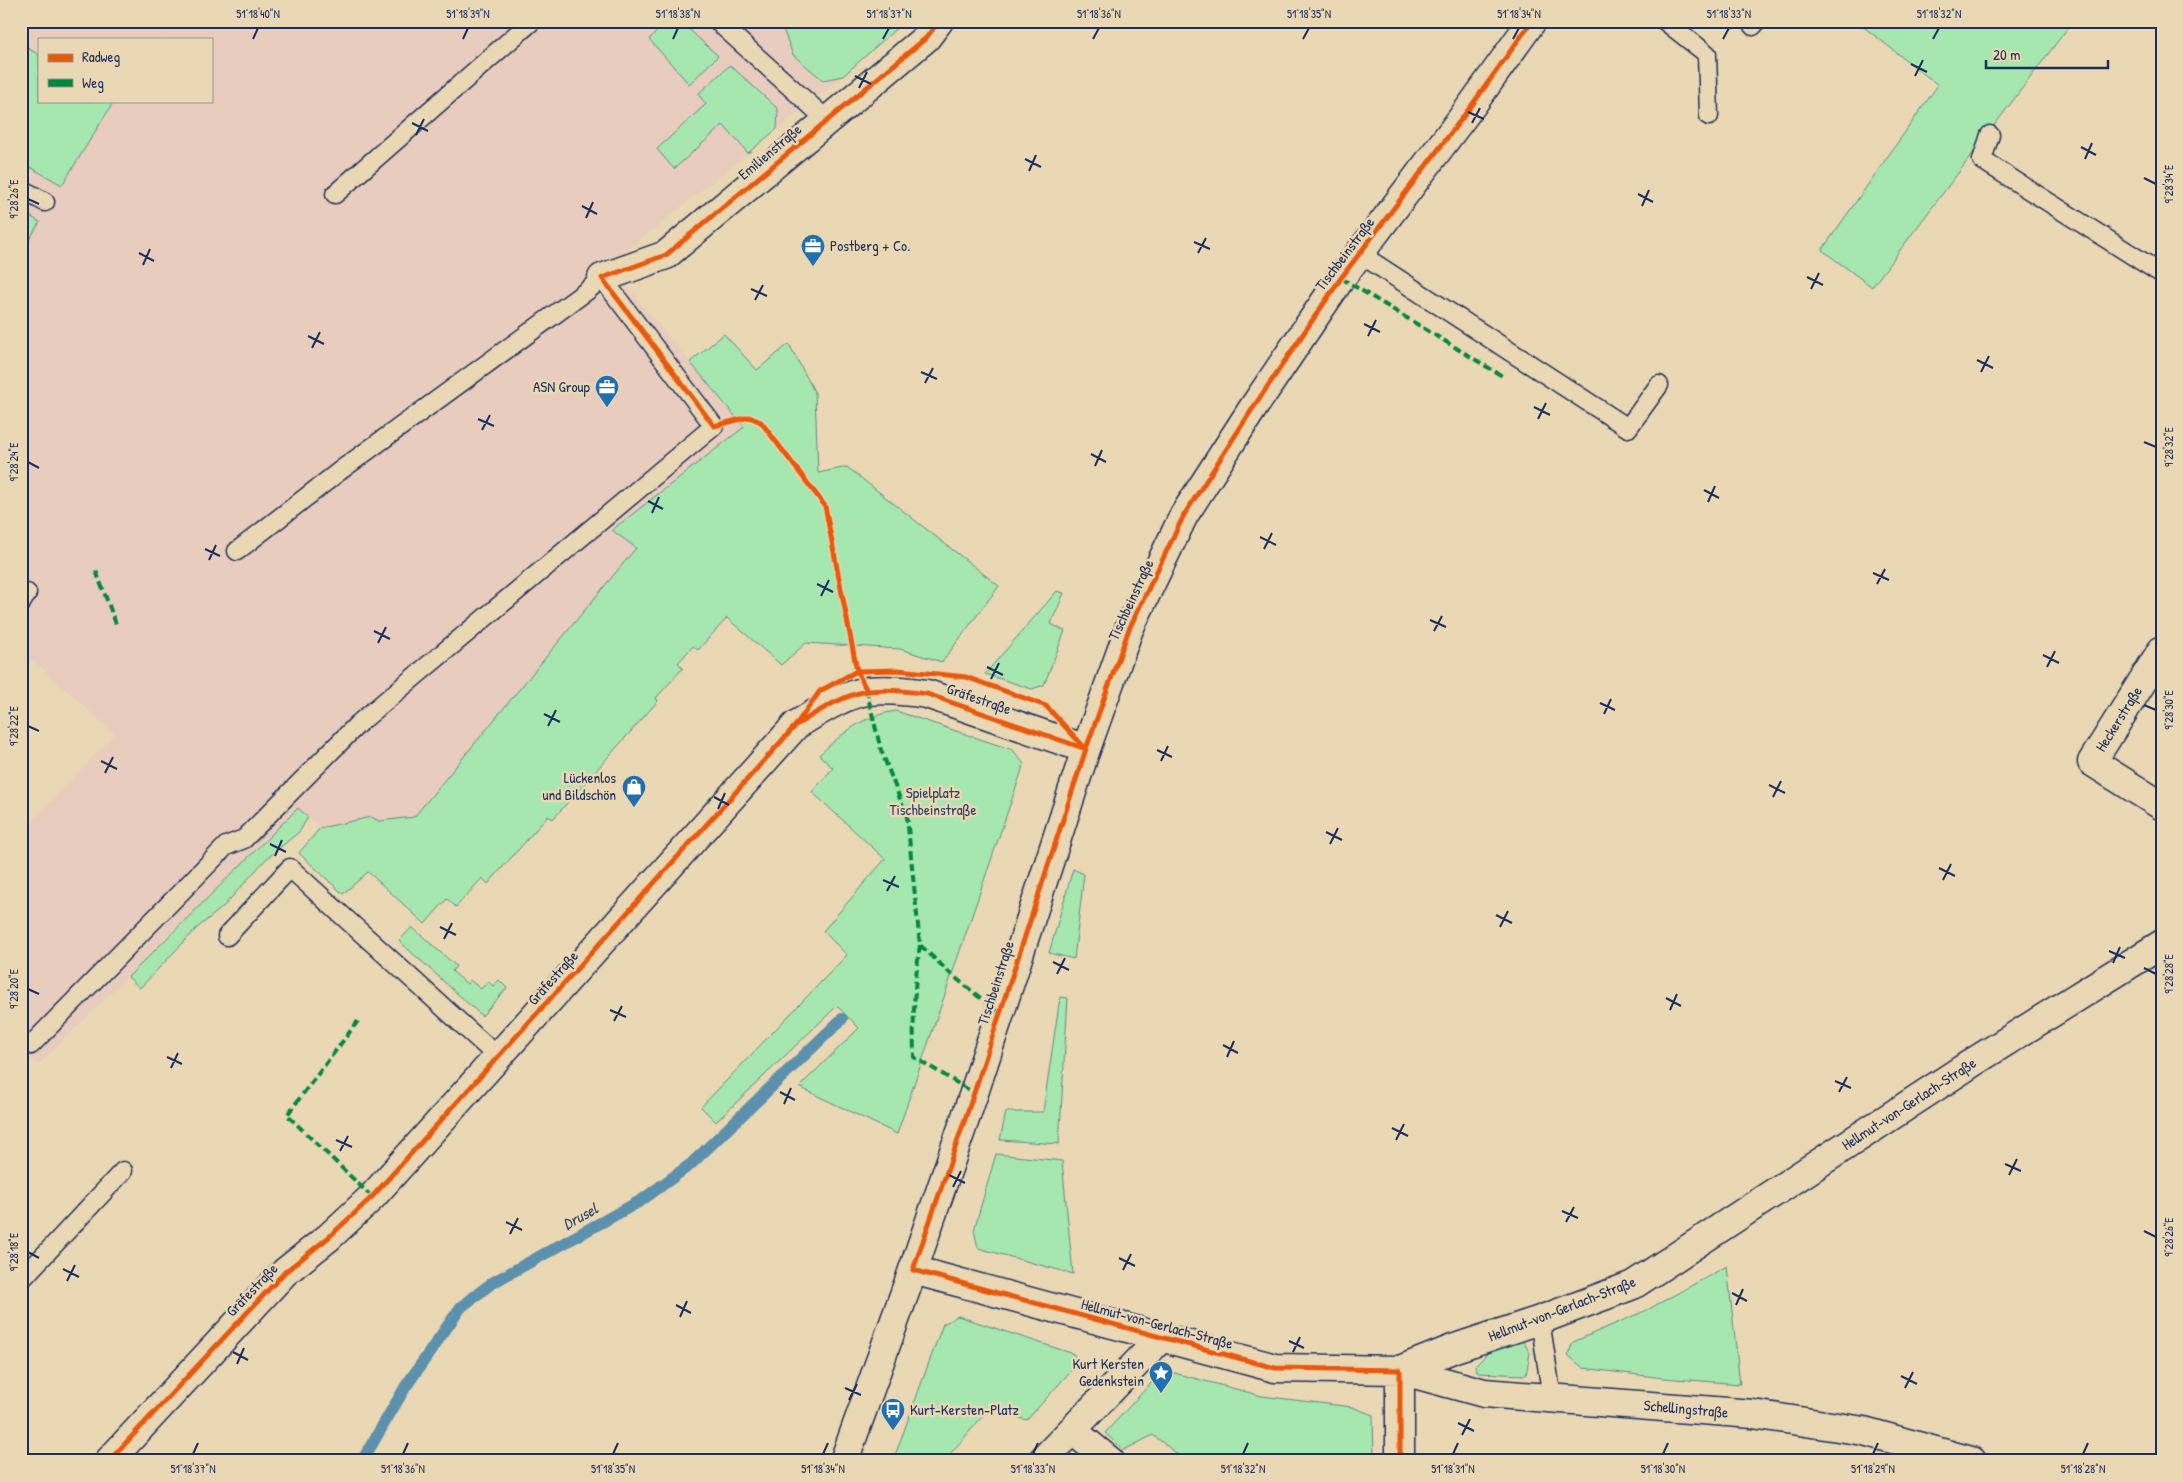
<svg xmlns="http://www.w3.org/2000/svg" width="2183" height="1482" font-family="'Patrick Hand',sans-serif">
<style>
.built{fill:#e8ccbe;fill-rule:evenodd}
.green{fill:#a6e6af;stroke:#608a86}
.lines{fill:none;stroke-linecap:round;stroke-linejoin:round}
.stream{stroke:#5b91ae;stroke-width:12}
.lane-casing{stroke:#1b2f5e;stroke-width:21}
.street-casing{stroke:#1b2f5e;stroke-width:31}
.secondary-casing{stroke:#1b2f5e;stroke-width:31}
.lane{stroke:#ead7b4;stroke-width:18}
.street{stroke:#ead7b4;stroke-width:28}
.secondary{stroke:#ead7b4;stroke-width:28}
.quiet{stroke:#00873e;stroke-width:4;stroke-dasharray:8 4;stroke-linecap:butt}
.cycleway-casing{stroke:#ead7b4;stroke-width:8}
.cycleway{stroke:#e8590c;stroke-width:5}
.ticks{fill:none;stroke:#1b2f5e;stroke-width:2}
.labels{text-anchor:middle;stroke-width:5;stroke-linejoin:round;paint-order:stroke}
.street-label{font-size:15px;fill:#1b2f5e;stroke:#ead7b4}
.poi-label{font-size:15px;fill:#1b2f5e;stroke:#ead7b4;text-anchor:end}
.park-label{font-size:15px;fill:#294166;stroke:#ead7b4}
.water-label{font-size:16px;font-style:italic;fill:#2b4872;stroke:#ead7b4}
.neatline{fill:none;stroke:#1b2f5e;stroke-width:2}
.ticks-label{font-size:12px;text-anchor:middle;fill:#1b2f5e}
</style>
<rect width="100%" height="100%" fill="#ead7b4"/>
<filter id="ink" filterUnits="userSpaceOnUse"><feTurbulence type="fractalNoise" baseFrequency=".02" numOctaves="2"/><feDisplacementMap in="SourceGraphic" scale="10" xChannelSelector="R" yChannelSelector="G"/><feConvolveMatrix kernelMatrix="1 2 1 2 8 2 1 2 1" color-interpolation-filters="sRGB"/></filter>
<g filter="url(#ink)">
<!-- built -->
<path class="built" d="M21,21H900L899,26L843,76L609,265L744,427L417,818L320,828L298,808L39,1064L21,1056V834L115,734L32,659L21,671ZM39,39H211V101H39Z"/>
<!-- green -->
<path class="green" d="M668,21H680L718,56L689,84L649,39Z
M780,21H900L899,26L843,76L823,80L793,55Z
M1856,21H2073L1872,287L1822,250L1938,85Z
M21,44L39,55V101H109L113,103L62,185L21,162Z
M730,65L778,109L777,129L748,153L723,125L674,169L657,149L706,104L698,94Z
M21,211L40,222L21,253Z
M724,334L757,370L789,344L815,393L818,473L847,467L999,586L942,662L900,649L806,643L781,665L727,618L698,650L693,646L678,663L683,668L656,698L658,701L553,819L548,816L488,884L482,878L456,907L447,899L425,924L368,872L343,894L299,853L320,828L371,817L379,821L414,817L636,548L612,530L744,427L690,362Z
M1057,591L1064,593L1051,624L1065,631L1044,685L1032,689L985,674Z
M896,711L1013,750L1024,764L897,1134L799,1087L859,1028L837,1006L716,1122L701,1107L847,955L823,931L885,859L812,792L833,768L819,755C843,733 862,716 896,711Z
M298,808L308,817L300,831L265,860L223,907L197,928L140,988L128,977Z
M1073,869L1084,874L1074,959L1049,953Z
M412,927L456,966L452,971L467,984L470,980L481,989L488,981L493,986L499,980L507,988L482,1016L399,941Z
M1060,997L1068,998L1059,1144L1000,1140L1006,1112H1043Z
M996,1154L1062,1161L1073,1274L978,1248L974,1230Z
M1727,1266L1740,1384L1663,1378L1583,1368L1568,1355L1573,1342L1647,1310Z
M958,1316L1074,1354L1077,1364L1027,1420L989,1409L944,1461H893L943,1324Z
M1522,1340L1530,1353L1526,1375L1478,1373L1475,1366L1491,1350Z
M1163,1370L1262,1396L1352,1407L1373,1415L1374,1461H1186L1153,1435L1124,1450L1105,1433Z"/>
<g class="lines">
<!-- stream -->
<path class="stream" d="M362,1461L406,1386L461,1307L492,1283L642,1200L691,1164L842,1019"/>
<defs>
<path id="lane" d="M717,21L827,120
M1665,21L1707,54L1709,116
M1753,26L1757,21
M1990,135L1982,160L2162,274
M21,189L45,202
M335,194L532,21
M1360,254L1628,428L1659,385
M21,603L27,593
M227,936L290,868L498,1057
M21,1041L31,1045L226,846L244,839L358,724L714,426L602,278L588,290L341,470L237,551
M21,1280L123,1171
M1540,1320L1552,1398"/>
<path id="street" d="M602,278L666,255L926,38L939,21
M2162,650L2092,762L2162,806
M913,1270L1275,1368L1400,1370L1455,1348L1540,1320L1633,1285L1975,1061L2162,944
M1400,1370L1484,1393L1753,1414L1864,1431L1971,1461
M1400,1370V1461
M1073,1431L1110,1461
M109,1461L285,1272L329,1237L372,1197L796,725C818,712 842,695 868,691C887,689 908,691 927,694L1086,749
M1042,1461L1160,1339"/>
<path id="secondary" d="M844,1461L913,1270L974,1093L1086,749L1129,629L1184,515L1253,408L1341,278L1472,105L1532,21"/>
</defs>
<!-- lane casing -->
<use href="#lane" class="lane-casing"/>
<!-- street casing -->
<use href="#street" class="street-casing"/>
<!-- secondary casing -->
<use href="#secondary" class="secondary-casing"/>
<!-- lane -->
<use href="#lane" class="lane"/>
<!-- street -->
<use href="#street" class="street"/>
<!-- secondary -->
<use href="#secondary" class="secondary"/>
<!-- quiet -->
<path class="quiet" d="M1341,278L1504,377
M96,571L116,624
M866,689L881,750L907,817L920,945L952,975L999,1013
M920,945C914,983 913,1019 914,1057L974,1093
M358,1021L287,1115L372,1197"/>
<defs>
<path id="cycleway" d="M867,691L857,671L825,506L761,422L749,417L714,426L602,278L666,255L926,38L939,21
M798,722L820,691L857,671L898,670L966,677L1046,706L1084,747
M109,1461L285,1272L329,1237L372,1197L796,725C818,712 842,695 868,691C887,689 908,691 927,694L1086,749
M1400,1461V1370L1275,1368L913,1270L974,1093L1086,749L1129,629L1184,515L1253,408L1341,278L1472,105L1532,21"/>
</defs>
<!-- cycleway casing -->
<use href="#cycleway" class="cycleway-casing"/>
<!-- cycleway -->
<use href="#cycleway" class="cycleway"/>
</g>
</g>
<!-- ticks -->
<path class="ticks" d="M253,39L258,28M463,39L468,28M673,39L678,28M883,39L889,28M1093,39L1099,28M1303,39L1309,28M1513,39L1519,28M1723,39L1729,28M1933,39L1939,28M1911,64L1927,72M855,76L871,84M1915,76L1923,60M859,88L867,72M1468,112L1484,119M412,123L428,131M1472,123L1480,108M416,135L424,119M2081,147L2096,155M1025,159L1041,167M2085,159L2092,143M1029,171L1036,155M2144,178L2156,184M1638,194L1653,202M28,199L39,204M582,206L597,214M1642,206L1649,190M586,218L593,202M1194,242L1210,249M139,253L154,261M1198,253L1206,238M143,265L150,249M1807,277L1823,285M751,289L767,296M1811,289L1819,273M755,300L763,285M1364,324L1380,332M308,336L324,344M1368,336L1376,320M312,348L320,332M1977,360L1993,368M921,372L937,379M1981,372L1989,356M925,383L933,368M1534,407L1550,415M478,419L494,426M1538,419L1546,403M482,430L490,415M2144,442L2156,447M1091,454L1106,462M28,462L39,468M1095,466L1102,450M1704,490L1719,498M648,501L663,509M1708,502L1715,486M652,513L659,497M1260,537L1276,545M205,549L220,556M1264,549L1272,533M209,560L216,545M1873,573L1889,580M817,584L833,592M1877,584L1885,569M821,596L829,580M1430,620L1446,627M374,631L390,639M1434,631L1442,616M378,643L386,627M2043,655L2059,663M987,667L1003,675M2047,667L2055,651M991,679L999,663M1600,703L1615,710M2144,705L2156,710M544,714L560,722M1604,714L1611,699M28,726L39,731M548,726L556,710M1157,750L1172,757M101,761L117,769M1161,761L1168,746M105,773L113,757M1769,785L1785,793M714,797L729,805M1773,797L1781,781M718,809L725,793M1326,832L1342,840M270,844L286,852M1330,844L1338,828M275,856L282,840M1939,868L1955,876M883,880L899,887M1943,880L1951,864M887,891L895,876M1496,915L1512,923M440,927L456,935M1500,927L1508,911M444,939L452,923M2109,951L2125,958M1053,962L1069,970M2113,963L2120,947M2144,968L2156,974M1057,974L1065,958M28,989L39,994M1666,998L1681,1006M610,1010L626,1017M1670,1010L1677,994M614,1021L622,1006M1223,1045L1238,1053M167,1057L182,1064M1227,1057L1234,1041M171,1068L178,1053M1835,1081L1851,1088M780,1092L795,1100M1839,1092L1847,1077M784,1104L791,1088M1392,1128L1408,1136M336,1140L352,1147M1396,1140L1404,1124M340,1151L348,1136M2005,1164L2021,1171M949,1175L965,1183M2009,1175L2017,1159M953,1187L961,1171M1562,1211L1578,1218M506,1222L522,1230M1566,1222L1574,1207M2144,1231L2156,1237M510,1234L518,1218M28,1252L39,1258M1119,1258L1135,1266M63,1269L79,1277M1123,1270L1131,1254M67,1281L75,1265M1732,1293L1747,1301M676,1305L691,1313M1736,1305L1743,1289M680,1317L687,1301M1289,1341L1304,1348M233,1352L248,1360M1293,1352L1300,1337M237,1364L244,1348M1901,1376L1917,1384M845,1388L861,1395M1905,1388L1913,1372M849,1400L857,1384M1458,1423L1474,1431M1462,1435L1470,1419M193,1454L198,1443M403,1454L408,1443M613,1454L618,1443M823,1454L828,1443M1033,1454L1038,1443M1243,1454L1248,1443M1453,1454L1458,1443M1663,1454L1668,1443M1873,1454L1878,1443M2083,1454L2088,1443"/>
<!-- icons -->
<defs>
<symbol id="office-pin" viewBox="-11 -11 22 30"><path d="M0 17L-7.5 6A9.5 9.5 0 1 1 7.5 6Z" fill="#1f6fb2" stroke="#ead7b4"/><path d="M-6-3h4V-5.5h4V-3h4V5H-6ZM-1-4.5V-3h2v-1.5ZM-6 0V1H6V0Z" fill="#fff"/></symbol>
<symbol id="shop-pin" viewBox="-11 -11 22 30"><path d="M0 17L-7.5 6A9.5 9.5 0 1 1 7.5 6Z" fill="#1f6fb2" stroke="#ead7b4"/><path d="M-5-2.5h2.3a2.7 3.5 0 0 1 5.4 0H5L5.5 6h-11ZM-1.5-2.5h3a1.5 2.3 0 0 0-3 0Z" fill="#fff"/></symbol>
<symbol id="sight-pin" viewBox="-11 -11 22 30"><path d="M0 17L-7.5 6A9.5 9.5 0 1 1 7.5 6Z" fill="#1f6fb2" stroke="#ead7b4"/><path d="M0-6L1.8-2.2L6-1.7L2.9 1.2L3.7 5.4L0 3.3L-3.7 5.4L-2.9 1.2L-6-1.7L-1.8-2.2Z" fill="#fff"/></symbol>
<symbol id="bus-pin" viewBox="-11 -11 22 30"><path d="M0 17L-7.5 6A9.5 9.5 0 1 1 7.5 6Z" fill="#1f6fb2" stroke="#ead7b4"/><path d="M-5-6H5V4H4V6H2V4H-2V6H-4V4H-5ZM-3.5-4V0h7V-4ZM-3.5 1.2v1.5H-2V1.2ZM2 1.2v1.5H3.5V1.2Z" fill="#fff"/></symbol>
</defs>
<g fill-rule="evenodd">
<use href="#office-pin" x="799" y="232" width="28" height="38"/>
<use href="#office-pin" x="593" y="373" width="28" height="38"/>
<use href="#shop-pin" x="620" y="773" width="28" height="38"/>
<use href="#sight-pin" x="1147" y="1359" width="28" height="38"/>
<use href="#bus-pin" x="879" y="1396" width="28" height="38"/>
</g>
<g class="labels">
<!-- street labels -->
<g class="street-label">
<text transform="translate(770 152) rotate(-40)" y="5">Emilienstraße</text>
<text transform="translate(1345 254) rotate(-53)" y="5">Tischbeinstraße</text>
<text transform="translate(1131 600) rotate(-65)" y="5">Tischbeinstraße</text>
<text transform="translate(979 699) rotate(19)" y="5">Gräfestraße</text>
<text transform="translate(2119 719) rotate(-58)" y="5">Heckerstraße</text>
<text transform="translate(553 978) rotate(-48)" y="5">Gräfestraße</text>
<text transform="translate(996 983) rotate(-72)" y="5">Tischbeinstraße</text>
<text transform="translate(1909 1104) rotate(-33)" y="5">Hellmut-von-Gerlach-Straße</text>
<text transform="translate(252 1290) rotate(-46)" y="5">Gräfestraße</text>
<text transform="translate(1562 1309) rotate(-21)" y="5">Hellmut-von-Gerlach-Straße</text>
<text transform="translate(1157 1324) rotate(15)" y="5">Hellmut-von-Gerlach-Straße</text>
<text transform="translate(1686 1409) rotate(5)" y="5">Schellingstraße</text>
</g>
<!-- poi labels -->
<g class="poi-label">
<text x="830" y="251" text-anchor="start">Postberg + Co.</text>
<text x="590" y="392">ASN Group</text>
<text x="616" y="783">Lückenlos<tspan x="616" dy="17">und Bildschön</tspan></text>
<text x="1144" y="1369">Kurt Kersten<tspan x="1144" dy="17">Gedenkstein</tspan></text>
<text x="910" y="1415" text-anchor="start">Kurt-Kersten-Platz</text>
</g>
<!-- park labels -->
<g class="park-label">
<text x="933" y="798">Spielplatz<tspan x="933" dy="17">Tischbeinstraße</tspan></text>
</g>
<!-- water labels -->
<g class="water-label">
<text transform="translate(580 1216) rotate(-29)" y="6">Drusel</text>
</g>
</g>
<!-- margin -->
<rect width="2183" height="1482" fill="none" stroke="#ead7b4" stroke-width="55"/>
<!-- legend -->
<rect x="38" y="38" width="175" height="65" fill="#ead7b4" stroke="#979492"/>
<rect x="48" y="54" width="25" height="8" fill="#e8590c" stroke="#979492"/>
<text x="82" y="62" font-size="15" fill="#1b2f5e">Radweg</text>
<rect x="48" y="79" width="25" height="8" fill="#00873e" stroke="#979492"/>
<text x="82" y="88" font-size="15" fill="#1b2f5e">Weg</text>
<!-- scale -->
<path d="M1986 60v8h122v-8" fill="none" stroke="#1b2f5e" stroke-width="2.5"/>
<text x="1993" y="60" font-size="15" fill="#1b2f5e" stroke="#ead7b4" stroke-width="4" paint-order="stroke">20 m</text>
<rect x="28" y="28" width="2128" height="1426" class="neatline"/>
<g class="ticks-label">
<text x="258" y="18">51°18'40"N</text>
<text x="468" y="18">51°18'39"N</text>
<text x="678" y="18">51°18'38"N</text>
<text x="889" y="18">51°18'37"N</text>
<text x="1099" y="18">51°18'36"N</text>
<text x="1309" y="18">51°18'35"N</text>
<text x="1519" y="18">51°18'34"N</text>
<text x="1729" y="18">51°18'33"N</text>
<text x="1939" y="18">51°18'32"N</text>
<text transform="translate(2169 184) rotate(-90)" y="4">9°28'34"E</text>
<text transform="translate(14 199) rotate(-90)" y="4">9°28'26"E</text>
<text transform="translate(2169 447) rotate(-90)" y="4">9°28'32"E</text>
<text transform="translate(14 462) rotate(-90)" y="4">9°28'24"E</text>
<text transform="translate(2169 710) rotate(-90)" y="4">9°28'30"E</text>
<text transform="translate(14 726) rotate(-90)" y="4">9°28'22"E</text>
<text transform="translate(2169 974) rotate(-90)" y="4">9°28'28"E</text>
<text transform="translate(14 989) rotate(-90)" y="4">9°28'20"E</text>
<text transform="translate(2169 1237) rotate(-90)" y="4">9°28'26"E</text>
<text transform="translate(14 1252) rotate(-90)" y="4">9°28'18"E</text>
<text x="193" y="1473">51°18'37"N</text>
<text x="403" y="1473">51°18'36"N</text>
<text x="613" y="1473">51°18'35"N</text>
<text x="823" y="1473">51°18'34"N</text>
<text x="1033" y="1473">51°18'33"N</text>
<text x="1243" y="1473">51°18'32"N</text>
<text x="1453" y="1473">51°18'31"N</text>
<text x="1663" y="1473">51°18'30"N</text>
<text x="1873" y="1473">51°18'29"N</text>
<text x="2083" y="1473">51°18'28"N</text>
</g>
</svg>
